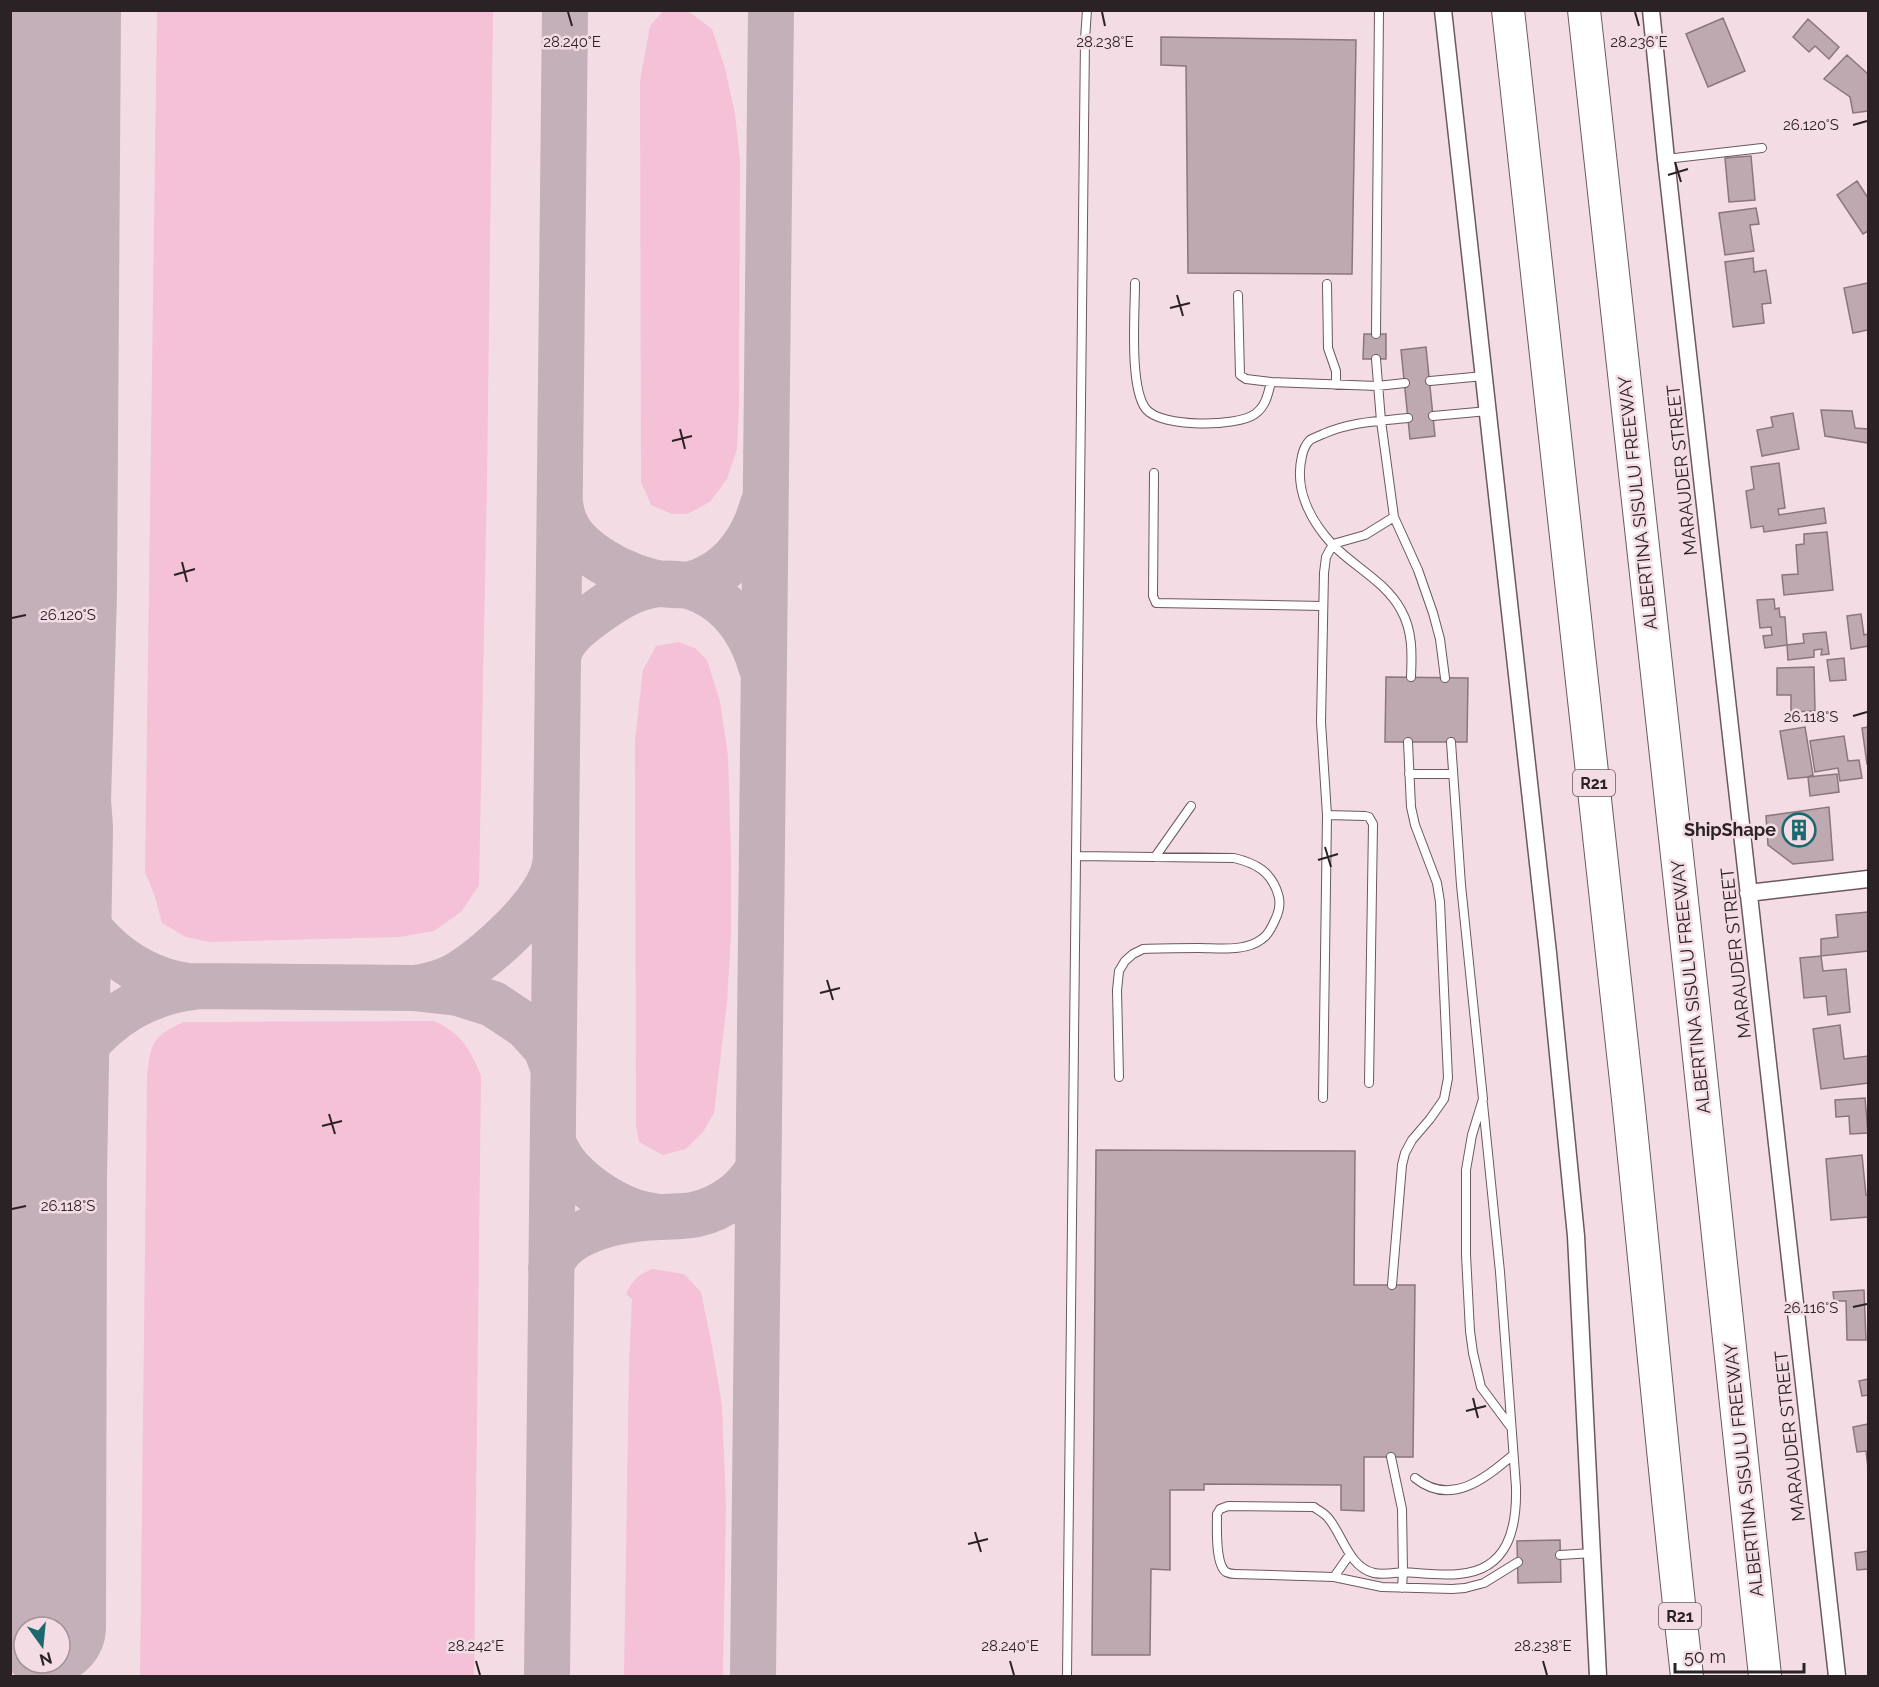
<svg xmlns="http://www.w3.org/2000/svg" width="1879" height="1687" font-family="Raleway,sans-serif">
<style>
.green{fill:#f4c1d6}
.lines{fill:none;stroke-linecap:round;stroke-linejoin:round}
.taxiway{stroke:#c4b0b8;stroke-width:46}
.runway{stroke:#c4b0b8;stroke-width:116}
.building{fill:#bfa9b1;stroke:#8b767e;stroke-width:1.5}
.service-casing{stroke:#6c5860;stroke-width:10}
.minor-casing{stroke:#6c5860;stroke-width:19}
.motorway-casing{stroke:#6c5860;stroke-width:34}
.service{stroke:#fff;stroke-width:8}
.minor{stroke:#fff;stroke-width:16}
.motorway{stroke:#fff;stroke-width:32}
.ticks{fill:none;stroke:#2a2225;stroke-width:2}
.labels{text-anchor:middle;stroke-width:5;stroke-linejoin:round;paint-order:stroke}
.shield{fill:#f4dce5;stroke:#675a5f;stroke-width:1.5}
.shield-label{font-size:16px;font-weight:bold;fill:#2a2225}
.street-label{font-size:18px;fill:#2a2225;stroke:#f4dce5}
.poi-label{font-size:18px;font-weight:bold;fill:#2a2225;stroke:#f4dce5;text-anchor:end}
.ticks-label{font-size:15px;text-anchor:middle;fill:#2a2225;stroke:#f4dce5;stroke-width:5;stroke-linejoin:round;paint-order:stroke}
</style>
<rect width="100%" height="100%" fill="#f4dce5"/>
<!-- green -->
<path class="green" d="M157,11H493L487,483L479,885L461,912L434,931L400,937L210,942L186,937L162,923L155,897L145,872Z
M663,11H688L712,29L725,68L735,114L740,160L739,406L737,449L727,479L710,502L687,514H672L651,505L641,482L640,81L650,26Z
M678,642L695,648L707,660L720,701L728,756L731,853V936L727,1002L714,1113L703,1132L686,1149L663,1155L639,1142L636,1126L635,741L643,670L656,646Z
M434,1021C461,1033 471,1050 481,1076L474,1676H140L147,1076C151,1043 152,1036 184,1022Z
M653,1269L684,1274L701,1292L712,1346L722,1405L726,1505L723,1676H624L629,1365L632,1299L626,1294C633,1280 638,1274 653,1269Z"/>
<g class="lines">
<!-- taxiway -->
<path class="taxiway" d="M560,503C561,512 564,522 568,529C586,560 645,587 680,585C689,585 699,582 707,578C736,565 755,534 763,504
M558,656C563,637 578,626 593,615C605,606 618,597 632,591C695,566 744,608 761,666
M53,801C55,821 54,842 58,862C72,925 123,976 187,986L414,988L458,993L493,1004L526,1026L546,1048L553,1067
M10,983C55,958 50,907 53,863
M415,988C429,986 442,983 455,976C487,958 551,901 555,864
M10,1004C51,1031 48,1066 49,1110
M553,1142C566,1178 617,1212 654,1216
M49,1229C50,1193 48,1148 55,1114C68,1044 125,995 194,987
M551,1268C554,1253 564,1244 576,1237C602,1222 631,1218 660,1217C673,1216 685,1217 697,1214C722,1208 745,1192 758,1169
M547,1676L565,10
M753,1676L771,10"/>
<!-- runway -->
<path class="runway" d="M48,1627L49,1178L55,829L53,801L59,594L63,10"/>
</g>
<!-- building -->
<path class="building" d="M1723,18L1745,71L1708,87L1686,34Z
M1808,19L1839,47L1829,59L1815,46L1809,52L1793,37Z
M1161,37L1356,40L1352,274L1188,273L1186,66L1161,65Z
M1847,55L1868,74V111L1853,113L1850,97L1824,79Z
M1751,156L1755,200L1729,202L1725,158Z
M1857,181L1868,198V231L1863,234L1837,195Z
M1756,208L1759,224L1750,225L1754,251L1725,255L1719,213Z
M1753,258L1754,272L1766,270L1771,303L1762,304L1764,323L1733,327L1725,262Z
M1868,283V330L1853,333L1844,288Z
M1364,334H1386V359H1363Z
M1426,347L1435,436L1410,439L1401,350Z
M1821,410L1852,411L1855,428L1868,429V443L1825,436Z
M1793,413L1799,449L1762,456L1757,430L1773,427L1771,417Z
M1779,463L1785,508L1778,509L1779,515L1824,508L1826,523L1764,532L1763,526L1751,528L1746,491L1754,489L1751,467Z
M1827,532L1833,590L1784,595L1782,575L1798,574L1796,545L1804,544V534Z
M1774,599L1775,609L1779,608L1780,617H1785L1787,645L1765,648L1763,636L1772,635L1771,627L1760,628L1757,600Z
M1861,614L1864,635L1868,634V646L1851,649L1847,616Z
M1826,632L1829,654L1821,655L1822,649L1814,650V657L1788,660L1787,645L1804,643L1803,634Z
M1844,658L1846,680L1830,681L1827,660Z
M1814,667L1815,711L1791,712V695H1777V668Z
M1386,677L1468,678L1467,742H1385Z
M1805,727L1813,775L1808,777L1788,779L1780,731Z
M1868,727V764H1867L1862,728Z
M1844,736L1848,761L1859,760L1862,778L1840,781L1838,768L1815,772L1810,741Z
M1837,774L1839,792L1810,796L1808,777Z
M1829,807L1833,860L1793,864L1768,845L1766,816Z
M1868,912V951L1821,956V939L1838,937L1836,915Z
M1821,956L1823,971L1846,969L1850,1012L1828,1015L1826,996L1804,998L1800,958Z
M1840,1025L1844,1059L1868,1056V1083L1821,1089L1813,1029Z
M1865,1098L1868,1133L1850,1134L1849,1116L1836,1117L1835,1100Z
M1096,1150L1355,1151L1354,1285H1415L1413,1457H1364V1511L1341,1510V1485L1204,1484V1490H1170V1570L1151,1569L1150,1655H1092Z
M1862,1155L1866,1195H1868V1217L1831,1220L1826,1159Z
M1864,1290L1866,1340H1847L1846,1301H1834L1833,1292Z
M1868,1379V1395L1862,1396L1859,1381Z
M1868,1424V1468L1866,1451L1857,1452L1853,1427Z
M1560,1540L1561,1582L1518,1583L1517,1541Z
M1868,1551V1569L1857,1570L1855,1553Z"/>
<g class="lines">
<defs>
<path id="service" d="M1666,159L1762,148
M1135,283C1135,312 1129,388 1146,409C1161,428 1237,427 1255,414C1266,406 1268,394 1271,382L1377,386L1405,383
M1327,284L1328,348L1336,371V385
M1238,295L1240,375L1246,379L1271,382
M1376,334L1379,10
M1376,359L1381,421L1394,517L1418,570L1433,613L1440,639L1445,678
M1430,381L1484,376
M1433,416L1488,411
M1408,418C1378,421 1350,422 1323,434C1319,436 1313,438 1310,440C1306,444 1303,451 1302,456C1294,489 1310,520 1332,544C1354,567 1385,581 1401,610C1413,631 1412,655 1411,677
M1154,473L1153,596L1156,603L1323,606
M1451,742L1461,885L1483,1099L1472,1135L1466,1170V1255L1470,1331L1473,1353L1481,1387L1510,1426
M1409,774H1453
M1327,815L1365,816L1369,817L1373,824L1369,1083
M1076,856L1234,858C1255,863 1271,871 1278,894C1281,903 1279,912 1275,920C1272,927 1268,935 1262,939C1245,952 1219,948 1199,948C1180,948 1162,948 1143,949L1133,954L1125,961L1119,971L1117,990L1119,1077
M1155,857L1191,806
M1323,1098L1327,815L1321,722L1324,573L1326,557L1333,544L1365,535L1394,517
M1392,1285L1402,1165L1405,1153L1412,1140L1430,1119L1444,1099L1448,1078L1440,902L1437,883L1415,825L1411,807L1408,742
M1391,1457L1402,1509L1403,1572C1421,1573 1441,1576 1459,1574C1508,1570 1517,1529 1516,1487L1500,1272L1483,1104
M1415,1478C1451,1507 1484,1479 1513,1455
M1560,1555L1593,1553
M1334,1577L1350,1554
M1402,1588L1403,1572C1393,1573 1383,1575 1374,1573C1349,1567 1343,1536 1329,1519C1325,1513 1319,1511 1314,1507L1228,1506L1220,1509L1217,1514C1217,1527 1215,1564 1226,1572C1228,1573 1232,1574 1235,1574L1334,1577L1382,1587L1452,1589L1465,1588L1484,1583L1518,1562
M1067,1676L1085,39L1087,10"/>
<path id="minor" d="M1443,10L1548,953L1576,1236L1598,1676
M1651,10L1666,159L1837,1676
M1748,893L1868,879"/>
<path id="motorway" d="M1508,10C1550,373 1591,736 1628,1099C1648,1291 1665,1484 1687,1676
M1584,10L1693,1001L1765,1676"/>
</defs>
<!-- service casing -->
<use href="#service" class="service-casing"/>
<!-- minor casing -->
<use href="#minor" class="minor-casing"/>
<!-- motorway casing -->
<use href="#motorway" class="motorway-casing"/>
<!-- service -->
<use href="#service" class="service"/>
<!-- minor -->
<use href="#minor" class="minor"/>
<!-- motorway -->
<use href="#motorway" class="motorway"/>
</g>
<!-- ticks -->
<path class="ticks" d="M568,12L572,26M1102,12L1105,26M1635,12L1639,26M1853,125L1867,121M1675,162L1681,182M1668,175L1688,169M1177,295L1183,316M1170,308L1190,303M680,429L685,449M672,441L692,436M182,562L187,582M174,575L195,569M12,618L26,615M1853,716L1867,712M1325,847L1331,867M1318,860L1338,854M827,980L833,1000M820,993L840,988M329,1114L335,1134M322,1126L342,1121M12,1209L26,1206M1853,1307L1867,1304M1473,1398L1478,1418M1466,1411L1486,1406M975,1532L981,1552M968,1544L988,1539M476,1661L480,1675M1010,1661L1014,1675M1543,1661L1547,1675"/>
<!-- icons -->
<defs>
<symbol id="building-ring" viewBox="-11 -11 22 22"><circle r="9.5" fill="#f4dce5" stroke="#1b686e" stroke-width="1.5"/><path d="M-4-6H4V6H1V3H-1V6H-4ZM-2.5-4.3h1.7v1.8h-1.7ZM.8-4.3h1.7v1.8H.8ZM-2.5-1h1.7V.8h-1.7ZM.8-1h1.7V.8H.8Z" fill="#1b686e"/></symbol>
</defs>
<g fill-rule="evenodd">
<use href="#building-ring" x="1780" y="811" width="38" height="38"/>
</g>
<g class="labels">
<!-- shield labels -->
<g class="shield">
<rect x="1573" y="770" width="42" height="26" rx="4.5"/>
<rect x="1659" y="1603" width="42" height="26" rx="4.5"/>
</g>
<g class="shield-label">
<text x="1594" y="789">R21</text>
<text x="1680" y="1622">R21</text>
</g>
<!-- street labels -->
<g class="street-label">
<text transform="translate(1682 470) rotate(-96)" y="6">MARAUDER STREET</text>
<text transform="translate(1638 503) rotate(-96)" y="6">ALBERTINA SISULU FREEWAY</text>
<text transform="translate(1736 953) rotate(-96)" y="6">MARAUDER STREET</text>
<text transform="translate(1691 987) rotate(-96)" y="6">ALBERTINA SISULU FREEWAY</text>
<text transform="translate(1790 1436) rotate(-96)" y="6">MARAUDER STREET</text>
<text transform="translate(1744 1470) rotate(-96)" y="6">ALBERTINA SISULU FREEWAY</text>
</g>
<!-- poi labels -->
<g class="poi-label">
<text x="1776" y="836">ShipShape</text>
</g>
</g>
<g class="ticks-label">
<text x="572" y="47">28.240°E</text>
<text x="1105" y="47">28.238°E</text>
<text x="1639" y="47">28.236°E</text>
<text x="1811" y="130">26.120°S</text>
<text x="68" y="620">26.120°S</text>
<text x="1811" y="722">26.118°S</text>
<text x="68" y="1211">26.118°S</text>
<text x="1811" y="1313">26.116°S</text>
<text x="476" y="1651">28.242°E</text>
<text x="1010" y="1651">28.240°E</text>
<text x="1543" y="1651">28.238°E</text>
</g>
<!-- border -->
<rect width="1879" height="1687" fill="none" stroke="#2a2225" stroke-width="24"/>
<!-- north arrow -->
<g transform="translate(42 1645) rotate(165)"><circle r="28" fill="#f4dce5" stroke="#a39298" stroke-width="1.5"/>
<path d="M0-4.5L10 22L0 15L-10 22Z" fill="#1b686e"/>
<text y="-9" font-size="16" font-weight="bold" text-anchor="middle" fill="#2a2225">N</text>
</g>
<!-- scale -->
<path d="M1675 1663v9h129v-9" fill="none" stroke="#2a2225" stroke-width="3"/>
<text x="1684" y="1663" font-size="18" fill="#2a2225" stroke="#f4dce5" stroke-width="4.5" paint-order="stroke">50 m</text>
</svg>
